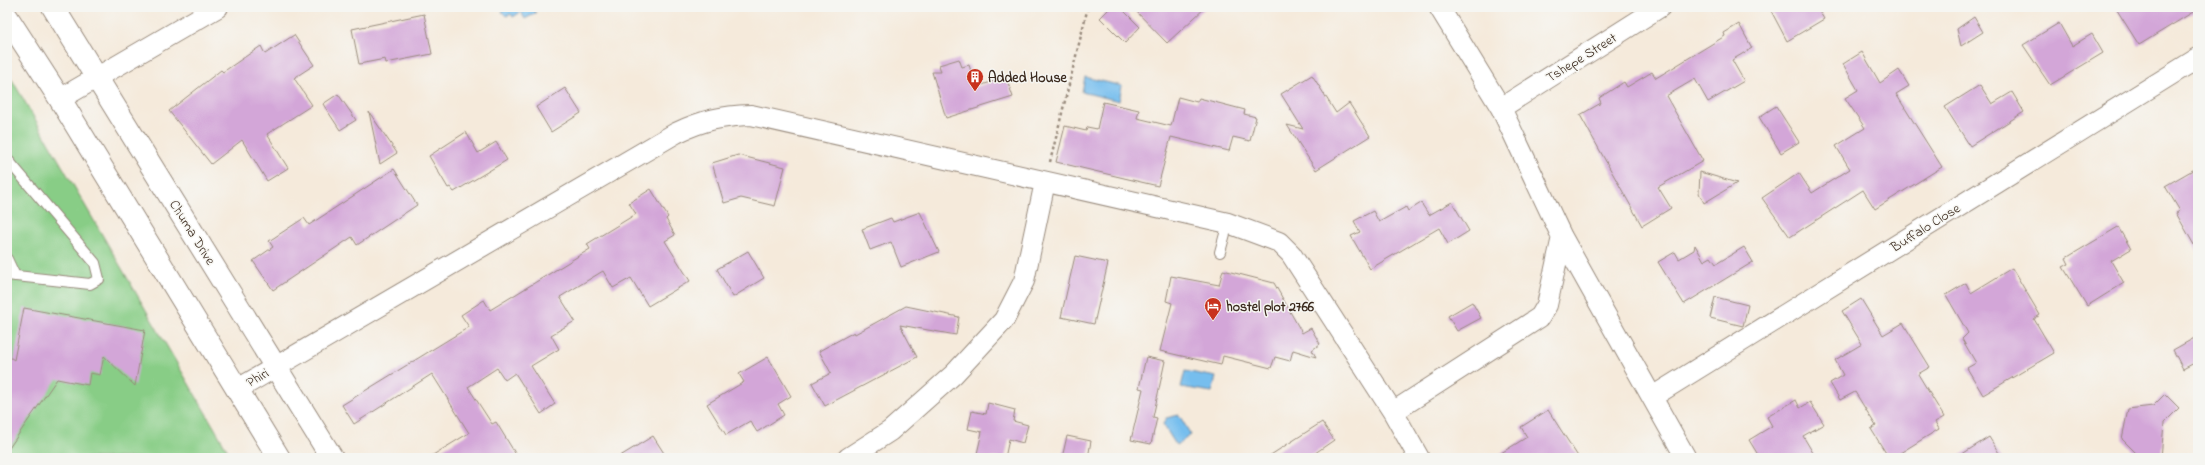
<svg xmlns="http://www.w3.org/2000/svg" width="2205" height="465" font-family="'Indie Flower',sans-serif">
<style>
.green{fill:#88cd86;stroke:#627c52}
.water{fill:#76beee;stroke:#587486}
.building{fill:#d3a6d8}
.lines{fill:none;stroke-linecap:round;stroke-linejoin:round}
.lane-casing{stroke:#988a7c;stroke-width:12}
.street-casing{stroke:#988a7c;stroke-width:22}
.secondary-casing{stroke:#988a7c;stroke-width:24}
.path{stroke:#988a7c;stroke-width:2.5;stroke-dasharray:3 3;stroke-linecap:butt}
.lane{stroke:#fff;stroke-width:10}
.street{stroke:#fff;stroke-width:20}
.secondary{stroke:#fff;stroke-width:22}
.labels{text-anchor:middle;stroke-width:3;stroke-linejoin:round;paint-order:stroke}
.street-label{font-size:14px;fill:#3b2a1e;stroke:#f6f6f2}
.poi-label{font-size:14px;font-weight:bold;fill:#3b2a1e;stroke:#f6f6f2;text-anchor:start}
</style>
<rect width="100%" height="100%" fill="#f6f6f2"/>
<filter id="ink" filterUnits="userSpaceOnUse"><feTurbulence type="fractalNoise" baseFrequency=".025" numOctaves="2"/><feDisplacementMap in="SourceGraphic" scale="8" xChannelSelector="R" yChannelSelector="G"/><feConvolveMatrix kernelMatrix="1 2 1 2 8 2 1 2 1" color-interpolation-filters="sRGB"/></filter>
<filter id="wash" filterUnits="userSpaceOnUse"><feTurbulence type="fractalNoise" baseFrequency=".012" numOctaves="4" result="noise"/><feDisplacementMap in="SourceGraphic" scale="16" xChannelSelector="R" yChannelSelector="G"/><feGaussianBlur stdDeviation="0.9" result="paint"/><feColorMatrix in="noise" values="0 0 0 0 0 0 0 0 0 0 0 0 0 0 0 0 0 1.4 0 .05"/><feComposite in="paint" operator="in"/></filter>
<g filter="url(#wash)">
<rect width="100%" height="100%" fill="#f5eadb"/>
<!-- green -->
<path class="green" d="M7,71L232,458H7Z"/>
<!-- water -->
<path class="water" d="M505,7H532L536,13L525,19L521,12L513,17L511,14L506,16L502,12Z
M1085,77L1122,86L1119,101L1082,92Z
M1185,371L1216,377L1212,392L1181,387Z
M1179,415L1191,435L1176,445L1163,424L1166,418Z"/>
<g id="blocks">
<!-- building -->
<path class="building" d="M1111,7H1120L1140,27L1125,43L1100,18Z
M1132,7H1206L1167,43Z
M1769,7H1817L1824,19L1787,41Z
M2115,7H2198V9L2139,45Z
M424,14L432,54L386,63L385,59L359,64L352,29Z
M1974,17L1983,32L1961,46L1957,29Z
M2059,23L2072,46L2092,34L2103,53L2050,85L2023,45Z
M1739,24L1752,48L1732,60L1744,81L1708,102L1695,79L1666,96L1703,161L1658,187L1671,208L1642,226L1580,115L1601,103L1599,98L1624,82L1627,87L1652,72L1656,78L1725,36L1724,33Z
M294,35L314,65L294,78L312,105L267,134L288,168L267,181L242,140L211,164L169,111L221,70L223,72L261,46L265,54Z
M1862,52L1880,83L1899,70L1909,86L1896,94L1942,167L1875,209L1863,190L1790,237L1762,198L1799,173L1812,193L1850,169L1836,146L1865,128L1845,98L1858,90L1843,64Z
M959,59L962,67L969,65L976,87L1006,77L1013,97L946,118L932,72H941L939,65Z
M1312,75L1336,113L1349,103L1370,136L1316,170L1287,125L1303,129L1281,94Z
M1980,85L1992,104L2012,92L2024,112L1970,146L1945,107Z
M565,88L581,113L551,132L536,107Z
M338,94L356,120L340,130L323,104Z
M1178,97L1197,102L1199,98L1245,110L1244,114L1256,117L1250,141L1233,137L1229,151L1171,137L1158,186L1056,162L1065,126L1086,131L1087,127L1097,129L1103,102L1139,110L1137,118L1171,126Z
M1776,106L1799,142L1781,153L1759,117Z
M369,112L397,153L380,164Z
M466,132L478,153L496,142L507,160L454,192L450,187L448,188L429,156Z
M738,155L785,167L775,206L741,198L724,203L712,163Z
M2198,167V252L2176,213L2180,211L2165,186Z
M394,169L417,205L357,245L352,237L273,290L253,261L273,247L269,241L304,218L309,225Z
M1700,172L1737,183L1704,203L1699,193Z
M651,189L668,217L666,219L675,235L665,241L690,281L648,306L631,278L613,288L603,271L560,297L575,321L551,335L559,349L531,366L555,404L541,414L515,373L505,380L497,368L468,387L492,424L496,422L518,458H428L469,433L432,374L354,424L342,405L469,327L461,315L484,300L490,310L590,249L587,244L636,214L629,203Z
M1452,202L1469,231L1448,244L1439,228L1370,269L1351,236L1360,232L1354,221L1373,211L1379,222L1406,207L1408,211L1421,203L1429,215Z
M920,212L939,252L901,267L891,242L870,250L862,229L891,218L893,222Z
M2118,227L2131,249L2111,261L2124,283L2087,306L2063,267L2069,264L2066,258Z
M1695,245L1704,261L1711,257L1716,264L1744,247L1753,262L1684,304L1658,262L1675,252L1679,259L1694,250Z
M748,251L764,278L733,297L717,269Z
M1075,256L1108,263L1094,324L1061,317Z
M2012,268L2040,315L2034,319L2054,353L1983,395L1967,368L1976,363L1962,339L1968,333L1946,295L1966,283L1971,293Z
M1223,270L1274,283L1302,333L1311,328L1320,344L1312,350L1316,357L1293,350L1290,361L1275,357L1271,368L1223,356L1221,365L1160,351L1172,303L1166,301L1171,276L1219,285Z
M1715,297L1748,305L1743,326L1710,318Z
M1861,299L1883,335L1903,323L1930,367L1918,374L1944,417L1935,422L1939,429L1892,458H1889L1871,429L1876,426L1855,392L1840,400L1830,383L1843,375L1835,360L1862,344L1842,311Z
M1472,302L1481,318L1457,331L1448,316Z
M906,306L959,317L956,335L900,325L917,357L825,406L812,383L831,373L819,351L854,332L855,334Z
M24,308L145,330L135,386L104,356L100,375L90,373L88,385L57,379L7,451V355L14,360Z
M2198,336V361L2183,369L2173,350Z
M768,357L791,396L778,404L784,415L757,432L750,421L726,435L707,404L744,382L739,374Z
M1146,357L1165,361L1153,417L1157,418L1151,444L1131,440L1143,389L1139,388Z
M2165,394L2179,408L2164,423L2161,458H2141L2122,439L2128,409L2153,406Z
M1796,400L1800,408L1810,402L1824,424L1803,436L1816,458H1760L1749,440L1772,426L1767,417Z
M988,403L1015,410L1013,421L1028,425L1023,443L1009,439L1005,458H976L982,432L968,429L972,411L986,414Z
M1548,410L1579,458H1493L1527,437L1521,427Z
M1322,422L1334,440L1308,458H1266Z
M653,436L667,458H617Z
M1067,436L1091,441L1088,458H1062Z
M1989,437L2002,458H1956Z"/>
</g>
</g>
<g filter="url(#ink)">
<use href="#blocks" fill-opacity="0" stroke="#988a7c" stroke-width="1"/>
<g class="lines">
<defs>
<path id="lane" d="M7,159L95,263L99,279L90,284L7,275
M1220,252L1228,223
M7,259L15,276"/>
<path id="street" d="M1439,7L1501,108L1562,237L1686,458
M60,99L218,7
M1501,108L1660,7
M238,389L676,133C703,120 722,116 751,115L1228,223L1279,242L1291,254L1393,412L1419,458
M1652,397L2198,58
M1393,412L1540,317L1547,305L1562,237
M848,458L890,431L954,374L1004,320L1024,281L1045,182"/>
<path id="secondary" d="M53,7L332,458
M7,17L60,99L279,458"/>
</defs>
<!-- lane casing -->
<use href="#lane" class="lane-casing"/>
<!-- street casing -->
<use href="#street" class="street-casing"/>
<!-- secondary casing -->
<use href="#secondary" class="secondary-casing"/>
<!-- path -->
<path class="path" d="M1050,162L1088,7"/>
<!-- lane -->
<use href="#lane" class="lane"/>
<!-- street -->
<use href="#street" class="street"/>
<!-- secondary -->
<use href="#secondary" class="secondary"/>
</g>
</g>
<!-- icons -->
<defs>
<symbol id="building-pin" viewBox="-11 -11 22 30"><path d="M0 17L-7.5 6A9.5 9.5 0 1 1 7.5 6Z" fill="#c8321e" stroke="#f6f6f2"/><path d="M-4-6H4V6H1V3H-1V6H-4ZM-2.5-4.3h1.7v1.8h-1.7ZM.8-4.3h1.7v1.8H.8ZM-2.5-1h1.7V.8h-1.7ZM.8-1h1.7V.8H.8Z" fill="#fff"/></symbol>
<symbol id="hotel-pin" viewBox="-11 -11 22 30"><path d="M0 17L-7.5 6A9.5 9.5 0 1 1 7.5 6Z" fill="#c8321e" stroke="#f6f6f2"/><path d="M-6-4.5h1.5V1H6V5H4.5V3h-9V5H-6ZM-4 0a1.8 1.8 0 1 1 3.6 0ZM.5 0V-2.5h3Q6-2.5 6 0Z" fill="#fff"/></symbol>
</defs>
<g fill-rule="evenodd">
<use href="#building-pin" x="965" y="67" width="20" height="27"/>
<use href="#hotel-pin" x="1203" y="296" width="20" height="27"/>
</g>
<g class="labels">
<!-- street labels -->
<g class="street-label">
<text transform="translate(1581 57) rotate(-32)" y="5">Tshepe Street</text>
<text transform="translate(1925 227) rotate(-32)" y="5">Buffalo Close</text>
<text transform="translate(193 232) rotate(58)" y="5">Chuma Drive</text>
<text transform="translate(257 377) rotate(-30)" y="5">Phiri</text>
</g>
<!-- poi labels -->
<g class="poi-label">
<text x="988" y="82">Added House</text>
<text x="1226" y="311">hostel plot 2766</text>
</g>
</g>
<!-- margin -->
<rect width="2205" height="465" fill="none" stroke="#f6f6f2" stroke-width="24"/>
</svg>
